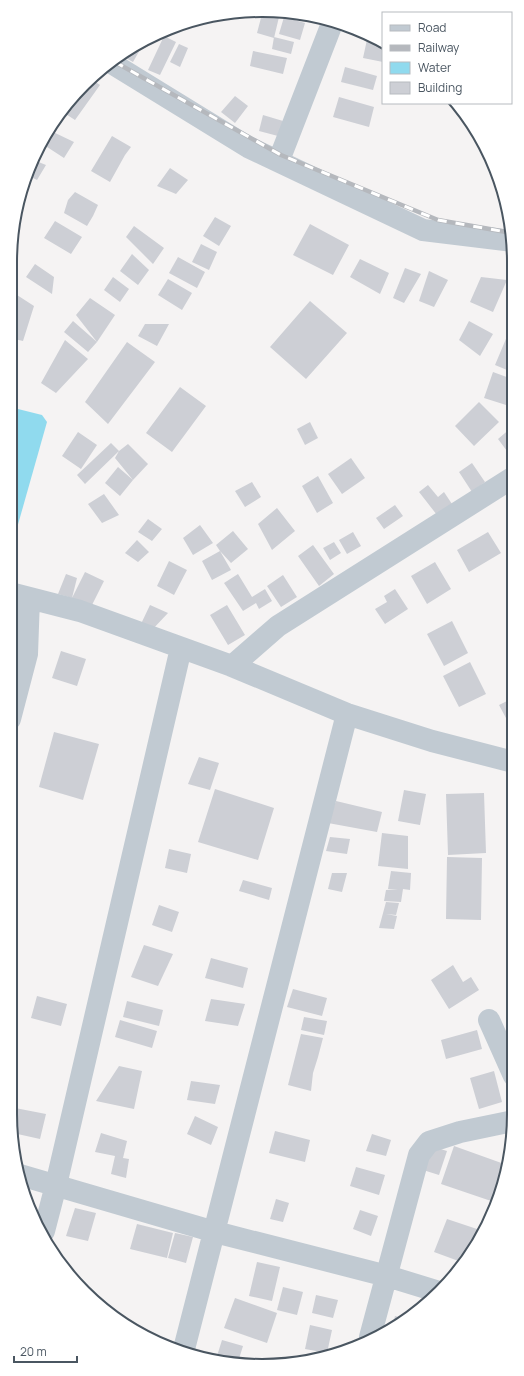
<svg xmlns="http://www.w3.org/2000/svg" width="524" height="1376" font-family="Manrope,sans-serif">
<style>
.water{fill:#90daee}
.building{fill:#cdcfd5}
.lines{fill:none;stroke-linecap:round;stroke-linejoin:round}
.minor{stroke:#c1cad2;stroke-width:22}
.rail-casing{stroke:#b5b8bd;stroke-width:4.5}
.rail{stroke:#fff;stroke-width:3;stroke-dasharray:9;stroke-linecap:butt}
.rim{fill:none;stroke:#4a5661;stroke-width:2}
</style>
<rect width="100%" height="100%" fill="#f5f3f3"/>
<!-- water -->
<path class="water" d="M10,407L42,415L47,422L17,528L10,534Z"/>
<!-- building -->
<path class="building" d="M262,14L279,17L274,38L257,33Z
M284,17L305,23L300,40L279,34Z
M368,35L383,42V62L363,58Z
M164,36L176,42L160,75L148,70Z
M274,37L294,42L291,54L272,49Z
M145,41L133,62L122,56L136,44Z
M179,44L188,48L180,67L170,62Z
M253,51L287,58L283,74L250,66Z
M345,67L377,76L373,90L341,82Z
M94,81L100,85L75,120L61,111L62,108Z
M235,96L248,106L235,123L221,112Z
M339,97L374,107L369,127L333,117Z
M263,115L283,121L278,136L259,131Z
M51,131L74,142L64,158L44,145Z
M112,136L131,147L125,155L110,182L91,171Z
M36,161L46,165L37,180L29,176Z
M170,168L188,180L176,194L157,186Z
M75,192L98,205L93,216L87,226L64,213L68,200Z
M215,217L231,226L219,246L203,236Z
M55,221L82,237L71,254L44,238Z
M310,224L349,245L333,275L293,255Z
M134,226L164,248L153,264L126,237Z
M201,244L217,252L209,270L192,262Z
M132,254L149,270L138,285L120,271Z
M178,257L205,272L197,288L169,273Z
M360,259L389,273L380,294L350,277Z
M35,264L54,277L52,294L26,277Z
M405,268L421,274L404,303L393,298Z
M429,271L448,280L434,307L419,301Z
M113,277L129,289L120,302L104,290Z
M481,277L507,280L493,312L470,302Z
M168,279L192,293L182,310L158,295Z
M17,295L34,306L23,341L10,338V305Z
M90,298L115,315L97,342L88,352L64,332L73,321L97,342L76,315Z
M310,301L347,333L306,379L270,347Z
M469,321L493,334L480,356L459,340Z
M145,324H169L157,346L138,336Z
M508,334L512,335V372L495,365Z
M65,340L88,359L56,393L41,383Z
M127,342L155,362L108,424L85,402Z
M493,372L512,379V407L484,398Z
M180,387L206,406L172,452L146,433Z
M479,402L499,422L474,446L455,426Z
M310,422L318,438L305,445L297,429Z
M512,427V447L507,451L498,439Z
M78,432L97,445L81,469L62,456Z
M111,443L119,451L85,484L77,475Z
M128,444L148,464L133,480L115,458L119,451Z
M351,458L365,478L342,494L328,474Z
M472,463L485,482L472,492L459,472Z
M118,467L133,480L120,496L105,483Z
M318,476L333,503L317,513L302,486Z
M252,482L261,497L245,507L235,491Z
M428,485L438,497L444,492L452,504L437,515L419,492Z
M104,494L119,515L102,523L88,504Z
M395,505L403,516L384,529L376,518Z
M277,508L295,531L272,550L258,524Z
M148,519L162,529L152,541L138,532Z
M200,525L213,543L193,555L183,538Z
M233,531L248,549L231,563L220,551L231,570L212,580L202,561L220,551L216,545Z
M353,532L361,546L347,554L339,540Z
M488,532L501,553L469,572L457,550Z
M137,540L149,552L138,562L125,553Z
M334,542L341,553L330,560L323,548Z
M313,545L334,574L319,586L298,556Z
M169,561L187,570L174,595L157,586Z
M435,562L451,589L427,604L411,576Z
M85,572L104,581L91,607L72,598Z
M66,574L77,578L72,598L58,594Z
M238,574L252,597L265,589L272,601L259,609L256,603L243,611L224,583Z
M283,575L297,597L281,607L267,586Z
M395,589L408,609L385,624L375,609L387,602L384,596Z
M150,605L168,613L151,631L140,626Z
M227,605L245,635L228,645L210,615Z
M452,621L468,653L444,666L427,634Z
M61,651L86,659L77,686L52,678Z
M470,662L486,694L459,707L443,676Z
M513,698V731L499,705Z
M54,732L99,744L83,800L39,787Z
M199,757L219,763L210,790L188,784Z
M215,789L274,808L258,860L198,842Z
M404,790L426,794L420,825L398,821Z
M484,793L486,853L448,855L446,794Z
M336,801L382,812L377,832L328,823Z
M382,833L408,836V869L378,866Z
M330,837L350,839L347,854L326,851Z
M169,849L191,854L187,873L165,868Z
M447,857L482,858L481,920L446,919Z
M391,871L411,873L410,890L403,889L401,902L384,901L386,890L398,889H388Z
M332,873H347L342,892L328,889Z
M243,880L272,888L269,900L239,891Z
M386,902L399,903L396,915L386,914L397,916L394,929L379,928Z
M159,905L179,912L172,932L152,925Z
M144,945L173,954L158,986L131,977Z
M211,958L248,968L243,988L205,978Z
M453,965L463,982L471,977L479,990L449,1009L431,980Z
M293,989L327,998L322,1016L287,1007Z
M37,996L67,1004L61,1026L31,1018Z
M211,999L245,1004L238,1026L205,1021Z
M127,1001L163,1010L159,1026L123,1017Z
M304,1017L327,1021L324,1035L301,1030Z
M120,1020L157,1031L152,1048L115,1037Z
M477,1030L482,1049L446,1059L441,1040Z
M301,1034L323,1038L318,1057L313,1073L311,1091L288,1085Z
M119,1066L142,1071L134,1109L96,1101Z
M494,1071L502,1102L479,1109L470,1078Z
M191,1081L220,1085L215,1104L187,1100Z
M10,1107L46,1114L40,1139L13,1133L10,1114Z
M195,1116L218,1127L211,1145L187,1134Z
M275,1131L310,1140L305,1162L269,1153Z
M101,1133L127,1141L123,1158L129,1159L126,1178L111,1174L115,1156L95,1152Z
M372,1134L391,1140L386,1156L366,1151Z
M431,1146L447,1151L439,1175L423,1170Z
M454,1146L507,1165L494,1202L441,1184Z
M356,1167L385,1175L379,1195L350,1186Z
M24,1196L33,1198L30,1207L29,1204Z
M276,1199L289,1203L283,1222L270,1219Z
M75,1208L96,1213L88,1241L66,1236Z
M360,1210L378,1216L371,1236L353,1229Z
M447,1219L480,1230L464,1263L434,1252Z
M137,1224L173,1233L167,1258L130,1249Z
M175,1233L193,1237L186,1263L168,1258Z
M257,1262L280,1267L272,1301L249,1296Z
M283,1287L303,1292L297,1315L277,1310Z
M316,1295L338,1300L333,1318L312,1313Z
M235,1298L277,1313L267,1343L224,1328Z
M395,1316L406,1319L402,1324L392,1328Z
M310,1325L332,1330L327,1353L305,1349Z
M222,1340L243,1346L238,1362L217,1356Z"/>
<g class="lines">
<!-- minor -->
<path class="minor" d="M113,64L248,147L423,230L512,241
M278,160L281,155L333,21
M10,593L80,611L232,666L347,714L432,741L513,762
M232,666L278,626L512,478
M10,719L27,654L29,598
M489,1020L514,1076
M20,1175L215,1232L387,1276L436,1291
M44,1231L56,1185L181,648
M370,1337L419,1155L429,1142L460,1132L513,1121
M184,1349L347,714"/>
<defs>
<path id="rail" d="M115,62L281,155L438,220L512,233"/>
</defs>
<!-- rail casing -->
<use href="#rail" class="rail-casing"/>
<!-- rail -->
<use href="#rail" class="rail"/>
</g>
<!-- crop -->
<path d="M0 0H524V1376H0ZM262 17H262A245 245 0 0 1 507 262V1114A245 245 0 0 1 262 1359H262A245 245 0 0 1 17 1114V262A245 245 0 0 1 262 17Z" fill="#fff" fill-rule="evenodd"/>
<path class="rim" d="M262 17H262A245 245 0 0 1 507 262V1114A245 245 0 0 1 262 1359H262A245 245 0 0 1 17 1114V262A245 245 0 0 1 262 17Z"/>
<!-- legend -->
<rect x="382" y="12" width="130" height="92" fill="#ffffff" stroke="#b7bbc0"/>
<rect x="390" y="25" width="20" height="6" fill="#c1cad2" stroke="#b7bbc0"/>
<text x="418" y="32" font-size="12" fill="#4a5661">Road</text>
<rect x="390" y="45" width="20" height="6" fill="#b5b8bd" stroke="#b7bbc0"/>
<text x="418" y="52" font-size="12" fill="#4a5661">Railway</text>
<rect x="390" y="62" width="20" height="12" fill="#90daee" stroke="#b7bbc0"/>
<text x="418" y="72" font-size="12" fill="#4a5661">Water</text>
<rect x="390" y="82" width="20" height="12" fill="#cdcfd5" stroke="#b7bbc0"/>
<text x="418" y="92" font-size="12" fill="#4a5661">Building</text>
<!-- scale -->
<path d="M14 1356v6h63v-6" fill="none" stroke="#4a5661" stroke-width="2"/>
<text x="20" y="1356" font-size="12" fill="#4a5661" stroke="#ffffff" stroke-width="3" paint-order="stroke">20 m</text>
</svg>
